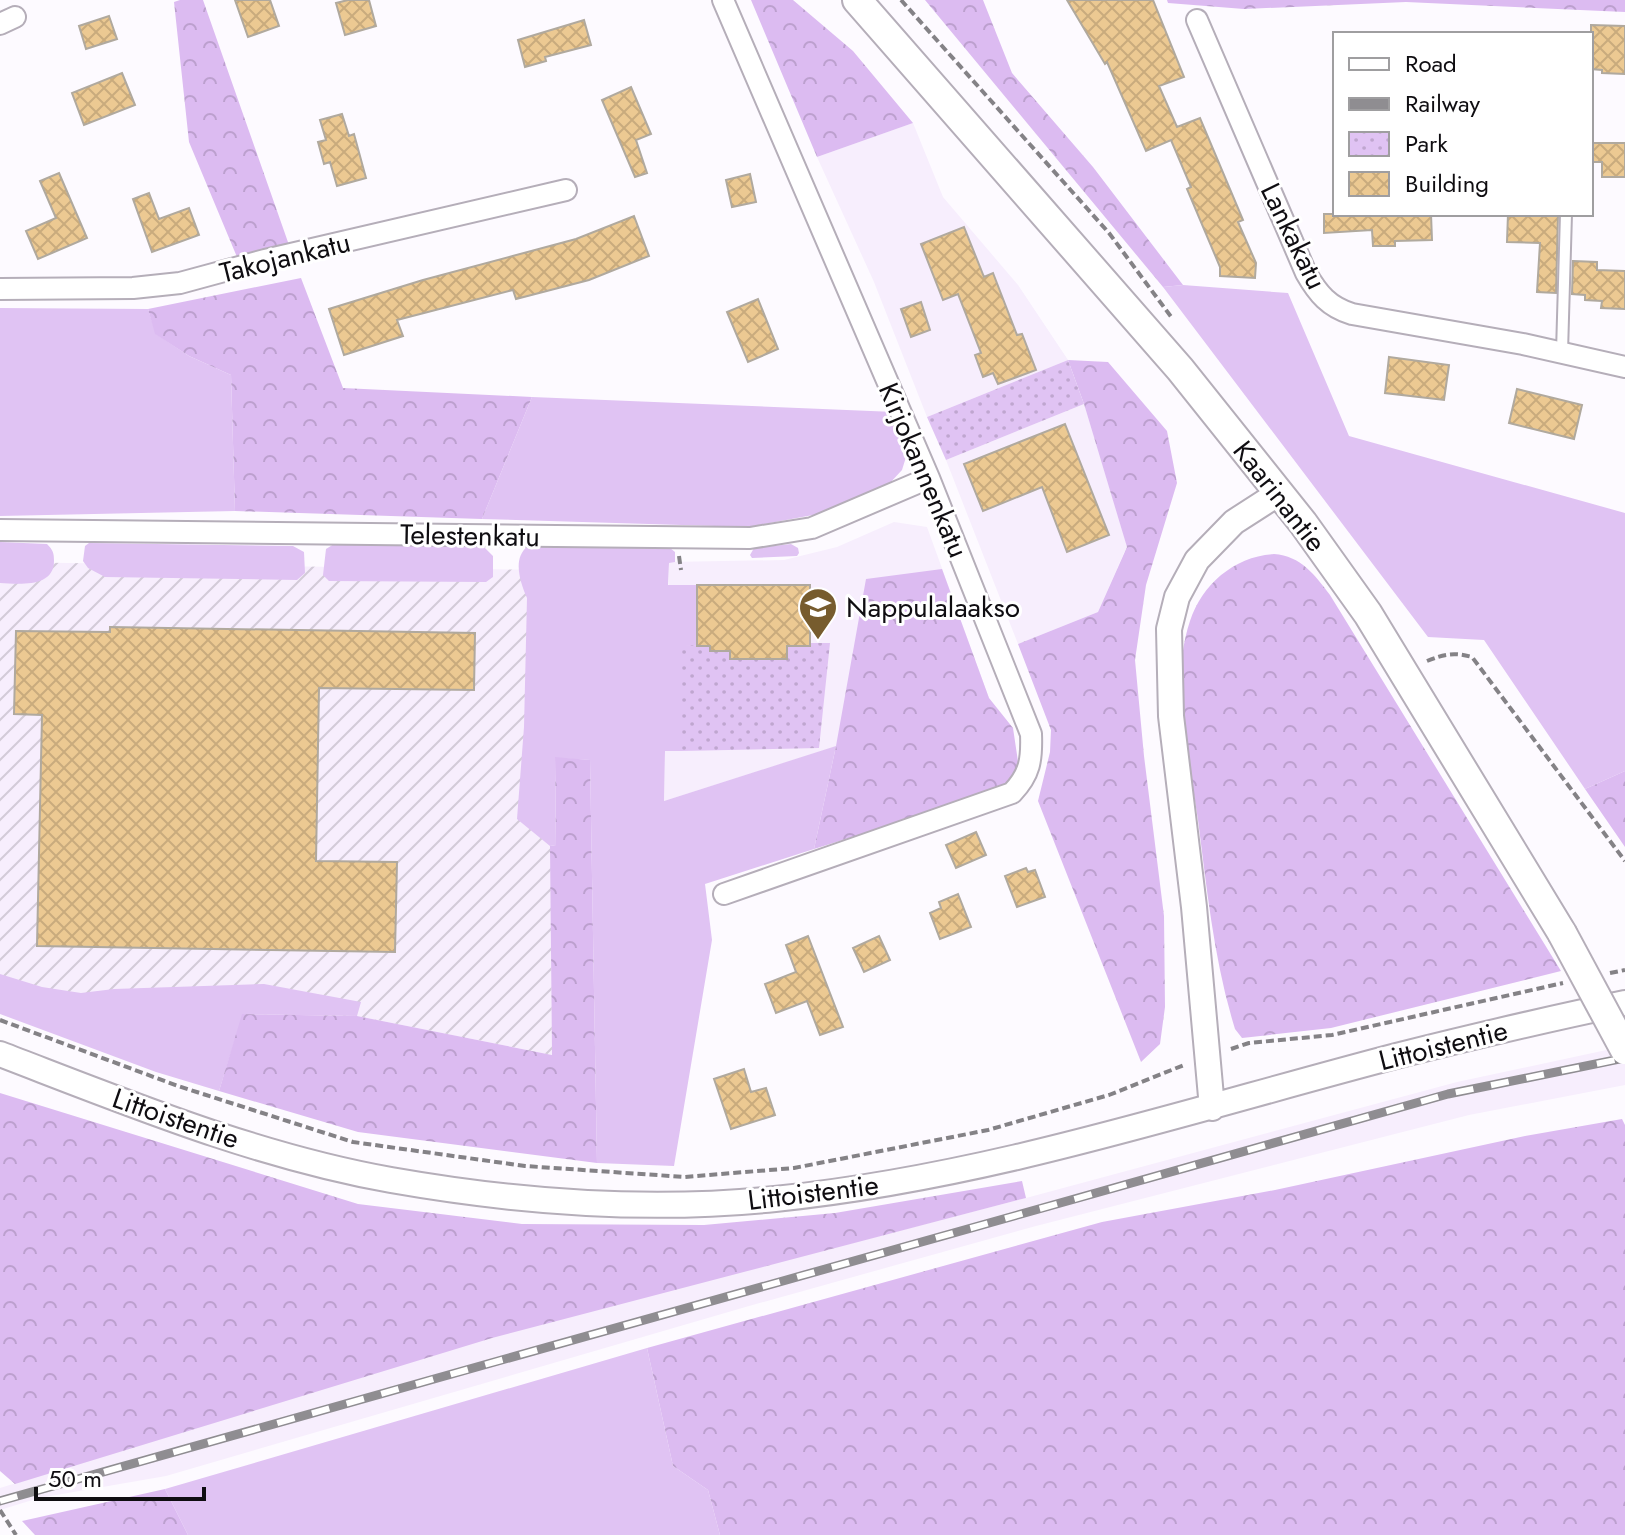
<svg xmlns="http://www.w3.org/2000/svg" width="1625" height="1535" font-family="Jost,sans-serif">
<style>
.built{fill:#f7eefd}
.industrial{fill:url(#industrial-furrows)}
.grass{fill:#e0c3f3}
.forest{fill:url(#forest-crowns)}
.park{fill:url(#park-dots)}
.building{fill:url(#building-cross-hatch);stroke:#b0a99e;stroke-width:2}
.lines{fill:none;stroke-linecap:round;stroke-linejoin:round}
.service-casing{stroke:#b5aeb9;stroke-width:14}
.minor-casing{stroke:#b5aeb9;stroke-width:24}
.tertiary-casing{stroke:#b5aeb9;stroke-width:28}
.secondary-casing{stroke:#b5aeb9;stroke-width:32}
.path{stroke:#848286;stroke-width:4;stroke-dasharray:8 4;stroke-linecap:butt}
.service{stroke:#fff;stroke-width:10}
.minor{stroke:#fff;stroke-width:20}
.tertiary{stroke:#fff;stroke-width:24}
.secondary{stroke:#fff;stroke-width:28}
.rail-casing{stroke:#8f8d91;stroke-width:9}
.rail{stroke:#fff;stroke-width:6;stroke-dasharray:18;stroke-linecap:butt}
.secondary-bridge-casing{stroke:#b5aeb9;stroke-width:32;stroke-linecap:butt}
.secondary-bridge{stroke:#fff;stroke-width:28}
.labels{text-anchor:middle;stroke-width:6;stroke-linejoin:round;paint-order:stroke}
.street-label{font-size:28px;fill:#0f0d11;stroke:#fff}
.poi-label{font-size:28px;fill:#0f0d11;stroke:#fff;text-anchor:start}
</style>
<defs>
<pattern id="industrial-furrows" width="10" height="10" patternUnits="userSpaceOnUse" patternTransform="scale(2)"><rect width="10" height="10" fill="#f7eefd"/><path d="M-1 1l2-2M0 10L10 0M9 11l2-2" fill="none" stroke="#d3cbd8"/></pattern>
<pattern id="forest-crowns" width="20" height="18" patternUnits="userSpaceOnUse" patternTransform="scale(2)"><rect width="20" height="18" fill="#dcbbf1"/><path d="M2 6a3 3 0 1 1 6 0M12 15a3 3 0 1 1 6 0" fill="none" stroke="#bca0ce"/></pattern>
<pattern id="park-dots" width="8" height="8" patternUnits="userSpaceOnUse" patternTransform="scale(2)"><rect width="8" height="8" fill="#e0c3f3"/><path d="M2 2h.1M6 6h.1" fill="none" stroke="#bfa6cf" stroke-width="1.8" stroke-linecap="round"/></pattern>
<pattern id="building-cross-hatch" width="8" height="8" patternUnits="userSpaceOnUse" patternTransform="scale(2)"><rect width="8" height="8" fill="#ecc992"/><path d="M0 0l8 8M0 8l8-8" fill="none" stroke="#c9ab7d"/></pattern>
</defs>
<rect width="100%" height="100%" fill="#fdfaff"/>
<!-- built -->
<path class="built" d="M913,123L943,197L1018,285L1068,360L927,417L874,282L817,157Z
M1084,404L1127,546L1098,612L1018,644L946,460Z
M894,522L927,527L989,698L664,801L669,562L784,560L837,547Z
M1625,1046V1085L1469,1115L1036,1226L749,1306L166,1476L39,1498L0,1510V1488L494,1336L1026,1198L1457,1082Z"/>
<!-- industrial -->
<path class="industrial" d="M0,562L549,570L552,1055L357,1016L87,1011L0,979Z"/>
<!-- grass -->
<path class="grass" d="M1183,285L1288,293L1349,436L1625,513V771L1585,789L1484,640L1428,637L1163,287Z
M0,308L148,309L156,334L189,356L231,375L235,511L0,516Z
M532,397L895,412L906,440V457L902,470L889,484L829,512L748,527L482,519Z
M0,542L47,544C53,550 54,553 54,561C54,588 19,584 0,583Z
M89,543L293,546L304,552L305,573L297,580L105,577L88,568L83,561L85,546Z
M334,544L483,546L493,556V577L486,582L329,581L323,575L326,549Z
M791,544L798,548L799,553L797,556L752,558L750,555L754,548Z
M528,546L670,548L675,552V562L669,563L668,585H697V645L681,646V751H665L664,801L836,746L814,849L705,884L712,940L674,1166L597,1163L590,760L555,758L556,845L550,846L517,819L524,727L527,598C520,582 512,558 528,546Z
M0,974L42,987L81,993L114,989L264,984L361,1002L357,1016L243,1014L219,1091L156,1072L0,1014Z
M647,1348L673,1466L708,1490L720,1535H188L165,1489Z"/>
<!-- forest -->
<path class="forest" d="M180,0H203L289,245L237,257L189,142L174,2Z
M751,0H793L853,51L913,123L817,157Z
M925,0H983L1012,73L1093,167L1183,285L1163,287Z
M1167,0H1625V12L1406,2L1244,9L1168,3Z
M301,278L343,388L532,397L482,519L235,511L231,375L189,356L155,334L148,309Z
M1068,360L1108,362L1167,431L1177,483L1146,585L1135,660L1144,756L1164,916L1165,1007L1160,1044L1141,1062L1038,801L1050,752L1051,730L1018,644L1098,612L1127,547L1084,404Z
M1274,554C1301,556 1315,575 1330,595L1561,971L1331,1028L1242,1038L1235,1029C1214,961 1207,890 1198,820C1189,757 1169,683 1190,621C1202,584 1235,556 1274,554Z
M942,569L989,698L1013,728L1020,775L1005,789L814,849L836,746L866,579Z
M555,757L590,760L597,1163L358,1132L219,1091L242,1014L357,1016L552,1055L550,846L556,845Z
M1625,771V847L1585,789Z
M0,1093L358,1204L522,1224L704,1225L835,1213L1022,1181L1026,1198L492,1338L15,1484L0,1471Z
M1622,1119L1625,1125V1535H720L708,1490L673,1466L647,1348L1102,1222L1275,1190L1525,1136Z
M165,1489L188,1535H35L22,1521Z"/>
<!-- park -->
<path class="park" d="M1068,360L1084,404L946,460L927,417Z
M810,643H830L819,748L681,751V645L809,646Z"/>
<!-- building -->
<path class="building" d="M235,0H270L279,26L248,37Z
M348,0H369L376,26L345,35L336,3Z
M1067,0H1153L1184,77L1159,86L1177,127L1200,118L1243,220L1238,222L1256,263L1255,278L1220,276V267L1187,189L1191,187L1171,140L1146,151L1107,62L1105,64Z
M109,16L117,39L86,49L79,26Z
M584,20L591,45L545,57L546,61L525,67L518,40Z
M1591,25L1625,26V74L1602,73V70L1591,69Z
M122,73L135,105L84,125L72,93Z
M631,87L651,134L636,140L647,173L635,177L602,100Z
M342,114L349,136L354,134L366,178L337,186L330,162L324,164L318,142L326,140L320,120Z
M1593,143H1625V177H1602V162H1592Z
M59,173L87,238L38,259L26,231L56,218L40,181Z
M750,174L756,202L732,207L726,180Z
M149,193L159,219L189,208L199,235L152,252L133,199Z
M1324,214H1431L1432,240L1395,241V246H1373L1372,230L1324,233Z
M1508,214H1558L1556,293L1537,292L1540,243L1507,242Z
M634,216L649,256L589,280L516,299L513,290L397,320L403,336L344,355L329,309L423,280L576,239Z
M964,227L984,277L993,273L1017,335L1022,334L1036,370L998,384L993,373L983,377L975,355L981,353L958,294L943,300L921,244Z
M1573,261L1597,262V270L1625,271V309L1601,308L1602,301L1585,300V295L1572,294Z
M758,299L778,349L748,362L727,312Z
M921,302L930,330L911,337L901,309Z
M1389,357L1449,365L1444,400L1385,393Z
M1517,389L1582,405L1574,439L1509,423Z
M1065,424L1109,535L1067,552L1042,487L983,511L964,464Z
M697,585H810V646H787V659H730V651H710V646H697Z
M110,627L475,633L474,690L319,688L316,861L397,862L395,952L37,946L42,715L14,714L16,631L110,632Z
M976,832L986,855L956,868L946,845Z
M1026,868L1028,872L1035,870L1045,897L1017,907L1005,876Z
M958,894L971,927L940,939L930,913L941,908L939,902Z
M808,936L843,1027L820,1035L807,1001L776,1013L765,984L796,972L786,945Z
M879,936L890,960L864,972L853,948Z
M744,1069L751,1092L766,1088L775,1115L731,1129L714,1079Z"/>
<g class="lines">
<defs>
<path id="service" d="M1562,352L1566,214"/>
<path id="minor" d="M723,0L929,478L1031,734C1032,760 1030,774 1012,793L724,894
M1197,20L1306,273C1318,294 1329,307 1352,314L1523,344L1625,367
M0,24L15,17
M0,289L133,288L180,283L265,260L566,190
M0,530L750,538L812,528L929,478"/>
<path id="tertiary" d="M0,1054C128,1103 256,1156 391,1180C516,1202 649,1212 775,1199C990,1177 1189,1110 1396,1056C1472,1037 1548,1019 1625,1003
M1212,1108L1194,907L1171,716L1169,629L1177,597L1197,560L1234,522L1279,493"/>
<path id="secondary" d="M857,0L1180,369L1303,523L1368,614L1562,933"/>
</defs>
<!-- service casing -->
<use href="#service" class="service-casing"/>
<!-- minor casing -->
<use href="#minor" class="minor-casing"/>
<!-- tertiary casing -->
<use href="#tertiary" class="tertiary-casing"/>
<!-- secondary casing -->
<use href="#secondary" class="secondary-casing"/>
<!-- path -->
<path class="path" d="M901,0L1109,233L1172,318
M679,556L681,570
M1427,661C1444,654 1454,652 1472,657L1625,861
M1610,973L1625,970
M0,1020L178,1086L353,1142L525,1166L685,1177L794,1168L988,1130L1109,1095L1184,1065
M1231,1049L1249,1043L1332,1035L1563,983
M0,1510L16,1535"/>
<!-- service -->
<use href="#service" class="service"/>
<!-- minor -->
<use href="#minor" class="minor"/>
<!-- tertiary -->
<use href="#tertiary" class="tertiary"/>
<!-- secondary -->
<use href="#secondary" class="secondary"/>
<defs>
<path id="rail" d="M0,1501L1448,1094L1625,1058"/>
</defs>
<!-- rail casing -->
<use href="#rail" class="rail-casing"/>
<!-- rail -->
<use href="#rail" class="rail"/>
<defs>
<path id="secondary-bridge" d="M1562,933L1625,1050"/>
</defs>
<!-- secondary-bridge casing -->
<use href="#secondary-bridge" class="secondary-bridge-casing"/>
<!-- secondary-bridge -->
<use href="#secondary-bridge" class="secondary-bridge"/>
</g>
<!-- icons -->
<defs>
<symbol id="school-pin" viewBox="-11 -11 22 30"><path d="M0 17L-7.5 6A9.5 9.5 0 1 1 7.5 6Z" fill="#775c2e" stroke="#fff"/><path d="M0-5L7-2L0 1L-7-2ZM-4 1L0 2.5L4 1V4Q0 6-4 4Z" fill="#fff"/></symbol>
</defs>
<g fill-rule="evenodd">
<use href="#school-pin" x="796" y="585" width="44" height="60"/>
</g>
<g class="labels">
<!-- street labels -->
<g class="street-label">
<text transform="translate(1294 236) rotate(64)" y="10">Lankakatu</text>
<text transform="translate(285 257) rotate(-14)" y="10">Takojankatu</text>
<text transform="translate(924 470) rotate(67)" y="10">Kirjokannenkatu</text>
<text transform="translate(1280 496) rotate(52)" y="10">Kaarinantie</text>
<text transform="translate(470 535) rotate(1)" y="10">Telestenkatu</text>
<text transform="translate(1443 1045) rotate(-14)" y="10">Littoistentie</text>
<text transform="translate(176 1118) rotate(19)" y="10">Littoistentie</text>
<text transform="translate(813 1192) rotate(-7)" y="10">Littoistentie</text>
</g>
<!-- poi labels -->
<g class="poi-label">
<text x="846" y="617">Nappulalaakso</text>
</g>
</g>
<!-- legend -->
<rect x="1333" y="32" width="260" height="184" fill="#ffffff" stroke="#9f9ea0" stroke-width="2"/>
<rect x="1349" y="58" width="40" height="12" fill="#ffffff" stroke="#9f9ea0" stroke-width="2"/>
<text x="1405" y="72" font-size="24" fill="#0f0d11">Road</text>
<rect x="1349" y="98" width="40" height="12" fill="#8f8d91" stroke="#9f9ea0" stroke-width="2"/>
<text x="1405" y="112" font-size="24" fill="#0f0d11">Railway</text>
<rect x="1349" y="132" width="40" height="24" fill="url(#park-dots)" stroke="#9f9ea0" stroke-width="2"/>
<text x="1405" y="152" font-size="24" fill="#0f0d11">Park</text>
<rect x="1349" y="172" width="40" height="24" fill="url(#building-cross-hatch)" stroke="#9f9ea0" stroke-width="2"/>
<text x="1405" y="192" font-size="24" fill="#0f0d11">Building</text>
<!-- scale -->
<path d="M36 1487v12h168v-12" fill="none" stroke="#0f0d11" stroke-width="4"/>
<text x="48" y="1487" font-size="24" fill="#0f0d11" stroke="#ffffff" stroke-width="6" paint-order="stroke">50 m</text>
</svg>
